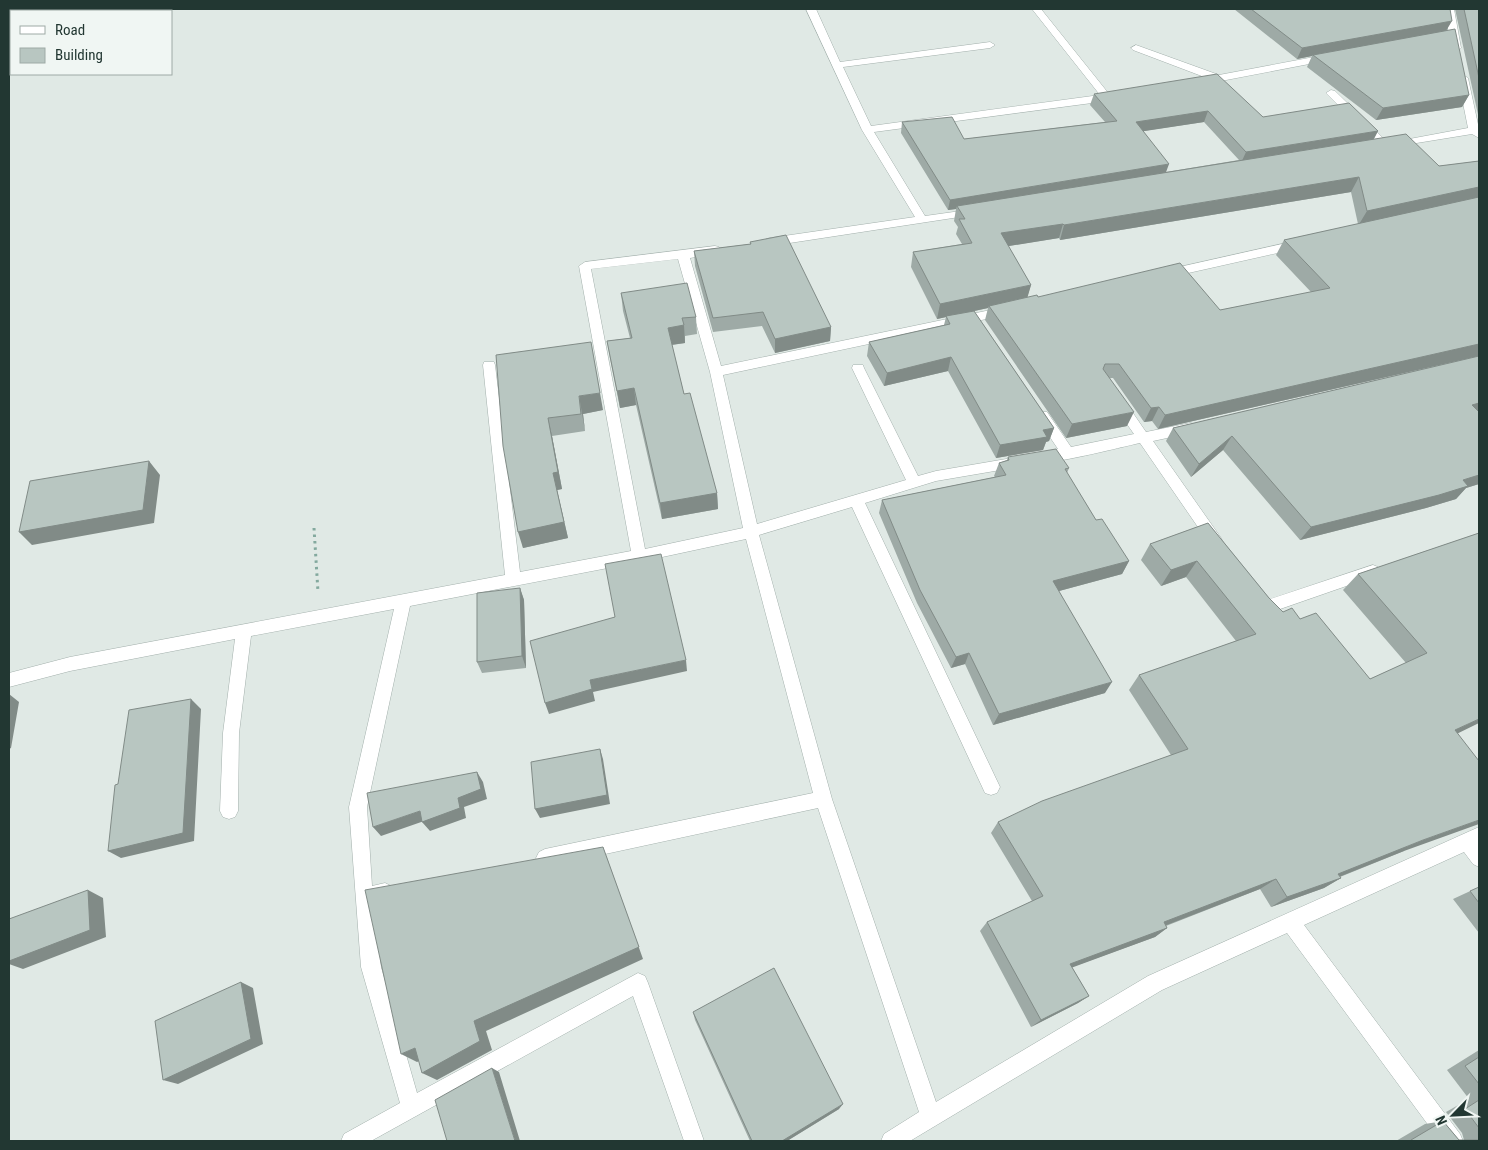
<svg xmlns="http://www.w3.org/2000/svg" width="1488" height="1150" font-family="'Roboto Condensed',sans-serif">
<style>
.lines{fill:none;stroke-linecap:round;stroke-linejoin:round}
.service-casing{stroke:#a3b0ac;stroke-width:1}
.minor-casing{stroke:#a3b0ac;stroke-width:1}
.path{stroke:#83a99e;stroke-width:3;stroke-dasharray:2.5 4;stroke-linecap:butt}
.service{fill:#fff;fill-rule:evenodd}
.minor{fill:#fff;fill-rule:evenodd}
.wall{fill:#9eaaa6;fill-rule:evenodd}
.shaded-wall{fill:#818b87}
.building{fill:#b8c6c1;stroke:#818b87}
</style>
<rect width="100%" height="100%" fill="#e0e9e5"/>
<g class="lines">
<defs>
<path id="service" d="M93,9H121L118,11H92Z
M9,19H11V25H9Z"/>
<path id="minor" d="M806,9H816L840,62L990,42L995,45L990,48L843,67L871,126L1100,95L1032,9H1041L1109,94L1116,97L1107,101L874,132L925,216L975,209L981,212L979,214L770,246L766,245L764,242L766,239L770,238L915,217L862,130Z
M1445,9H1454L1461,48L1459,50H1453L1451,48Z
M1136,45L1219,75L1330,54L1335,57L1330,60L1200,85L1195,82L1196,80L1207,78L1133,50L1131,48Z
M1463,75L1468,78L1479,129V138L1472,134L1392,147H1380L1326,93L1331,90L1335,91L1388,143L1468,128L1458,78Z
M1300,240L1306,244L1304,247L1166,278L1160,274L1166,270Z
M715,246L719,247L721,250L719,253L690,258L721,366L1005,307L1011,311L1005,315L723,375L757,524L906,480L852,368L853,365H863L864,368L918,476L936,471L1018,457L1023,458L1025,462L1023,466L1018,467L936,481L865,503L1000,787L997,793L991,795L985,793L852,507L759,535L832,799L936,1102L1148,976L1479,827V867L1473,864L1464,852L1304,925L1460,1134L1463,1141H1440L1287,933L1162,990L910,1141H881L884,1134L919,1112L818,808L545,867L539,864L536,858L539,852L545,849L813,793L746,539L639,562L410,606L367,807L372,886L385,883L391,886L394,892L391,898L374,904L381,967L417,1093L638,973L645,976L648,983L704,1141H684L633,996L371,1141H341L344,1134L400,1103L361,967L349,807L394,609L251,636L239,733L238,811L235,817L229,819L223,817L220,811L223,733L235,639L70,671L9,687V673L70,657L505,575L483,365L484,362H494L495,365L520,572L631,551L579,266L585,262ZM678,259L710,372L743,528L645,549L591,269Z
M1119,398L1124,400L1146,432L1190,423L1195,424L1197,428L1195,432L1153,441L1221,538L1223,542L1221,546L1216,548L1211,546L1140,443C1121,447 1048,466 1036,462L1034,458L1036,454L1058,449L1035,415L1037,412H1047L1071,447L1134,434L1112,403L1114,400Z
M1373,565L1378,567L1380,571L1378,575L1263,615L1258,613L1251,601L1254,596L1259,595L1264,596L1267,600Z"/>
</defs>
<!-- service casing -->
<use href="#service" class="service-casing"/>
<!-- minor casing -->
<use href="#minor" class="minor-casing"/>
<!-- path -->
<path class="path" d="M314,528L318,592"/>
<!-- service -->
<use href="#service" class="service"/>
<!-- minor -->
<use href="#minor" class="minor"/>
</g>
<!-- wall -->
<path class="wall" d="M1234,9H1450L1446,31L1469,95L1462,107L1376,120L1307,67L1312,56L1297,59Z
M1455,9H1479V119Z
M1094,94L1263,117L1378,131L1374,139L1439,166L1479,161V356L1158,429L1152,421L1144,422L1113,378H1110L1127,426L1066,438L985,320L988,308L974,311L1054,428L1049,441L1046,442L1043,450L996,458L948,371L884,386L867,356L869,342L944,325L946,317L937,319L911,267L913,252L962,244L956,234L958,227L954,221L956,209L948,210L901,133L902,122L964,139L1105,122L1090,105ZM1204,122L1239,160L1166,172L1143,131ZM1351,192L1358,224L1284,240L1276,255L1311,292L1220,310L1038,297H1027L1031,285L1008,246L1059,238L1060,240Z
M750,242L831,327L830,341L775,353L762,326L713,332L695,266L694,251L750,244Z
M621,293L696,317L697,334L685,336V343L672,345L684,394L717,493L718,509L662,519L636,405L620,408L610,358L607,341L630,338L623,311Z
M496,355L603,410L583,414L585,431L552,436L562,489L557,490L568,538L523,548Z
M1479,356V484L1466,488L1456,499L1426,508L1300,540L1223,450L1191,477L1166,441L1173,428Z
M1008,457L1069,468L1067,473L1096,520L1129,561L1122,574L1059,591L1105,693L993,725L965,664L951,668L917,603L879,513L882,500L995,477L994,476L999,463L1007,460Z
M1208,523L1269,598L1283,612L1300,619L1370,679L1406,663L1343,590L1358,574L1479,533L1457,734L1404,851L1340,877L1341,878L1324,888L1271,907L1260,889L1166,926L1167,928L1155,937L1072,967L1089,996L1078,1003L1031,1027L980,931L987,922L1032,901L991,833L998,822L1171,755L1129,690L1139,675L1236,641L1186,577L1161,586L1141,560L1150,544Z
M520,588L524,600L526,668L482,673L477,662Z
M1479,887V933L1453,899Z
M693,1012L839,1109L787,1141H750L695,1020Z
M1479,1050V1141H1396L1425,1124L1443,1121L1459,1140H1464L1462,1133L1446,1112L1469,1099L1447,1070Z"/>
<!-- shaded-wall -->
<path class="shaded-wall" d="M1452,21L1446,31L1313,55L1312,56L1297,59L1302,48Z
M1469,95L1462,107L1376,120L1383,108Z
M1208,111L1204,122L1132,133L1136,122Z
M1378,131L1372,142L1241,163L1246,152Z
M1169,164L1165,175L957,206L956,209L948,210L950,200Z
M1359,177L1351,192L1060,240L1064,225Z
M1479,187V200L1358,226L1367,211Z
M1063,224L1059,238L997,248L1001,233Z
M1031,285L1027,299L989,306L988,308L937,319L940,304Z
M684,325L685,343L670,345L668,328Z
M831,327L830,341L775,353V339Z
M1479,344V356L1158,429L1165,415Z
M951,357L948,371L884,386L887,373Z
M634,388L636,405L620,408L617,391Z
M600,393L603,410L583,414L585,431L579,396Z
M1479,403V414L1472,405Z
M1159,407L1152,421L1144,422L1151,408Z
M1134,412L1127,426L1066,438L1072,424Z
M548,418L552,436L562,489L557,490L568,538L523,548L518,532Z
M1054,428L1049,441L1046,442L1043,450L996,458L1000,445L1043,430Z
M1232,436L1223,450L1191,477L1199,464Z
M149,461L160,475L154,523L32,545L19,532Z
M1479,475V484L1466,488L1456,499L1426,508L1300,540L1311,527Z
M717,493L718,509L662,519L660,503Z
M1129,561L1122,574L1048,594L1053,581Z
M1197,561L1186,577L1161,586L1171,570Z
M520,588L524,600L526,668L522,656Z
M969,653L965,664L951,668L956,657Z
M686,660L687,671L593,692L595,701L549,714L545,703L590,680Z
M1112,682L1105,693L993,725L999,714Z
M9,694L19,702L11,748L9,749Z
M191,699L201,709L194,841L121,858L108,851Z
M1479,719V723L1436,744L1455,730Z
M600,749L603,759L610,804L540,818L535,809Z
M477,772L483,782L487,799L464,807L466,818L430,831L422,822L458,798Z
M420,811L427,820L381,836L373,827Z
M1479,820V824L1404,851L1321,884L1338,874L1423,840Z
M603,847L643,959L486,1031L492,1050L437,1080L422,1073L474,1021Z
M1341,878L1324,888L1271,907L1287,897Z
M1276,879L1260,889L1151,931L1164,922Z
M88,890L103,898L106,937L23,969L9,964V961Z
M1167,928L1155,937L1060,972L1070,964Z
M241,982L253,988L263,1044L178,1084L163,1080Z
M1089,996L1078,1003L1031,1027L1041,1020Z
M415,1048L430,1056L417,1062L401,1054Z
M492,1068L499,1072L520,1141H515Z
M843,1104L839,1109L787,1141H782Z"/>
<!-- building -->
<path class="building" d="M1251,9H1450L1452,21L1302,48Z
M1464,9H1479V78Z
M1455,29L1469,95L1383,108L1313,55Z
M1217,74L1263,117L1349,103L1378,131L1246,152L1208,111L1136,122L1169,164L950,200L902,122L952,117L964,139L1117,121L1094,94Z
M1406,134L1439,166L1479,161V187L1367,211L1359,177L1064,225L1063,224L1001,233L1031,285L940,304L913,252L972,243L959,219H965L957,206Z
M1479,197V344L1165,415L1159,407L1151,408L1119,364H1105L1103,369L1134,412L1072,424L989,306L1037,295L1038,297L1180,263L1220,310L1330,288L1284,240Z
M786,235L831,327L775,339L763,312L713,318L694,251L751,244L750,242Z
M687,283L696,317L682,318L684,325L668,328L684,394L690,393L717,493L660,503L634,388L617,391L607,341L632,338L621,293Z
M974,311L1054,428L1043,430L1047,437L1000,445L951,357L887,373L869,342L950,324L946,316Z
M591,342L600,393L579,396L581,414L548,418L558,472L553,473L564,522L518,532L503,446L496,355Z
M1479,356V403L1472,405L1479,412V475L1463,480L1468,486L1439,495L1311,527L1232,436L1199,464L1173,428Z
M1056,449L1069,468L1065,469L1096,520L1102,519L1129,561L1053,581L1112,682L999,714L969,653L956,657L920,590L882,500L1006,475L999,463L1009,460L1008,457Z
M149,461L143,510L19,532L30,481Z
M1208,523L1269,598L1283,612L1292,608L1300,619L1316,613L1370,679L1427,653L1358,574L1479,533V719L1455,730L1479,761V820L1423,840L1338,874L1341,878L1287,897L1276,879L1164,922L1167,928L1070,964L1089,996L1041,1020L987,922L1043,896L998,822L1042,801L1188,749L1139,675L1256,634L1197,561L1171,570L1150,544Z
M661,554L686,660L590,680L592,689L545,703L530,641L615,617L605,564Z
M520,588L522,656L477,662V593Z
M191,699L183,833L108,851L115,785L118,784L129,710Z
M600,749L607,795L535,809L531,762Z
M477,772L481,789L458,798L460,808L422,822L420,811L373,827L367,793Z
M603,847L639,947L474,1021L480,1041L422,1073L415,1048L401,1054L365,890Z
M1479,887V903L1470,891Z
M88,890L90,930L9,961V919Z
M774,968L843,1104L782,1141H752L693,1012Z
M241,982L251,1039L163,1080L155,1021Z
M1479,1057V1084L1465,1066Z
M492,1068L515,1141H447L435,1100Z
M1479,1100V1128L1465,1109Z
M1443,1121L1459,1140H1479V1141H1412L1411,1140Z"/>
<!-- border -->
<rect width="1488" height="1150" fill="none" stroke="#223732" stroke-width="20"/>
<!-- legend -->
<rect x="10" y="10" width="162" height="65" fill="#f0f6f3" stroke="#9eaaa6"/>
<rect x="20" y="26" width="25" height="8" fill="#ffffff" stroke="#9eaaa6"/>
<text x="55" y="35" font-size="15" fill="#223732">Road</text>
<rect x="20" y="48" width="25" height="15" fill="#b8c6c1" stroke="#9eaaa6"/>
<text x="55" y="60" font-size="15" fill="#223732">Building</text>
<!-- north arrow -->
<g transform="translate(1453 1115) rotate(246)" stroke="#f0f6f3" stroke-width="4" paint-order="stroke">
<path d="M0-4L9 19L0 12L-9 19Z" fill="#223732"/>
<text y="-8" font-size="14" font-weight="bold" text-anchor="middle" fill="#223732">N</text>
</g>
</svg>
